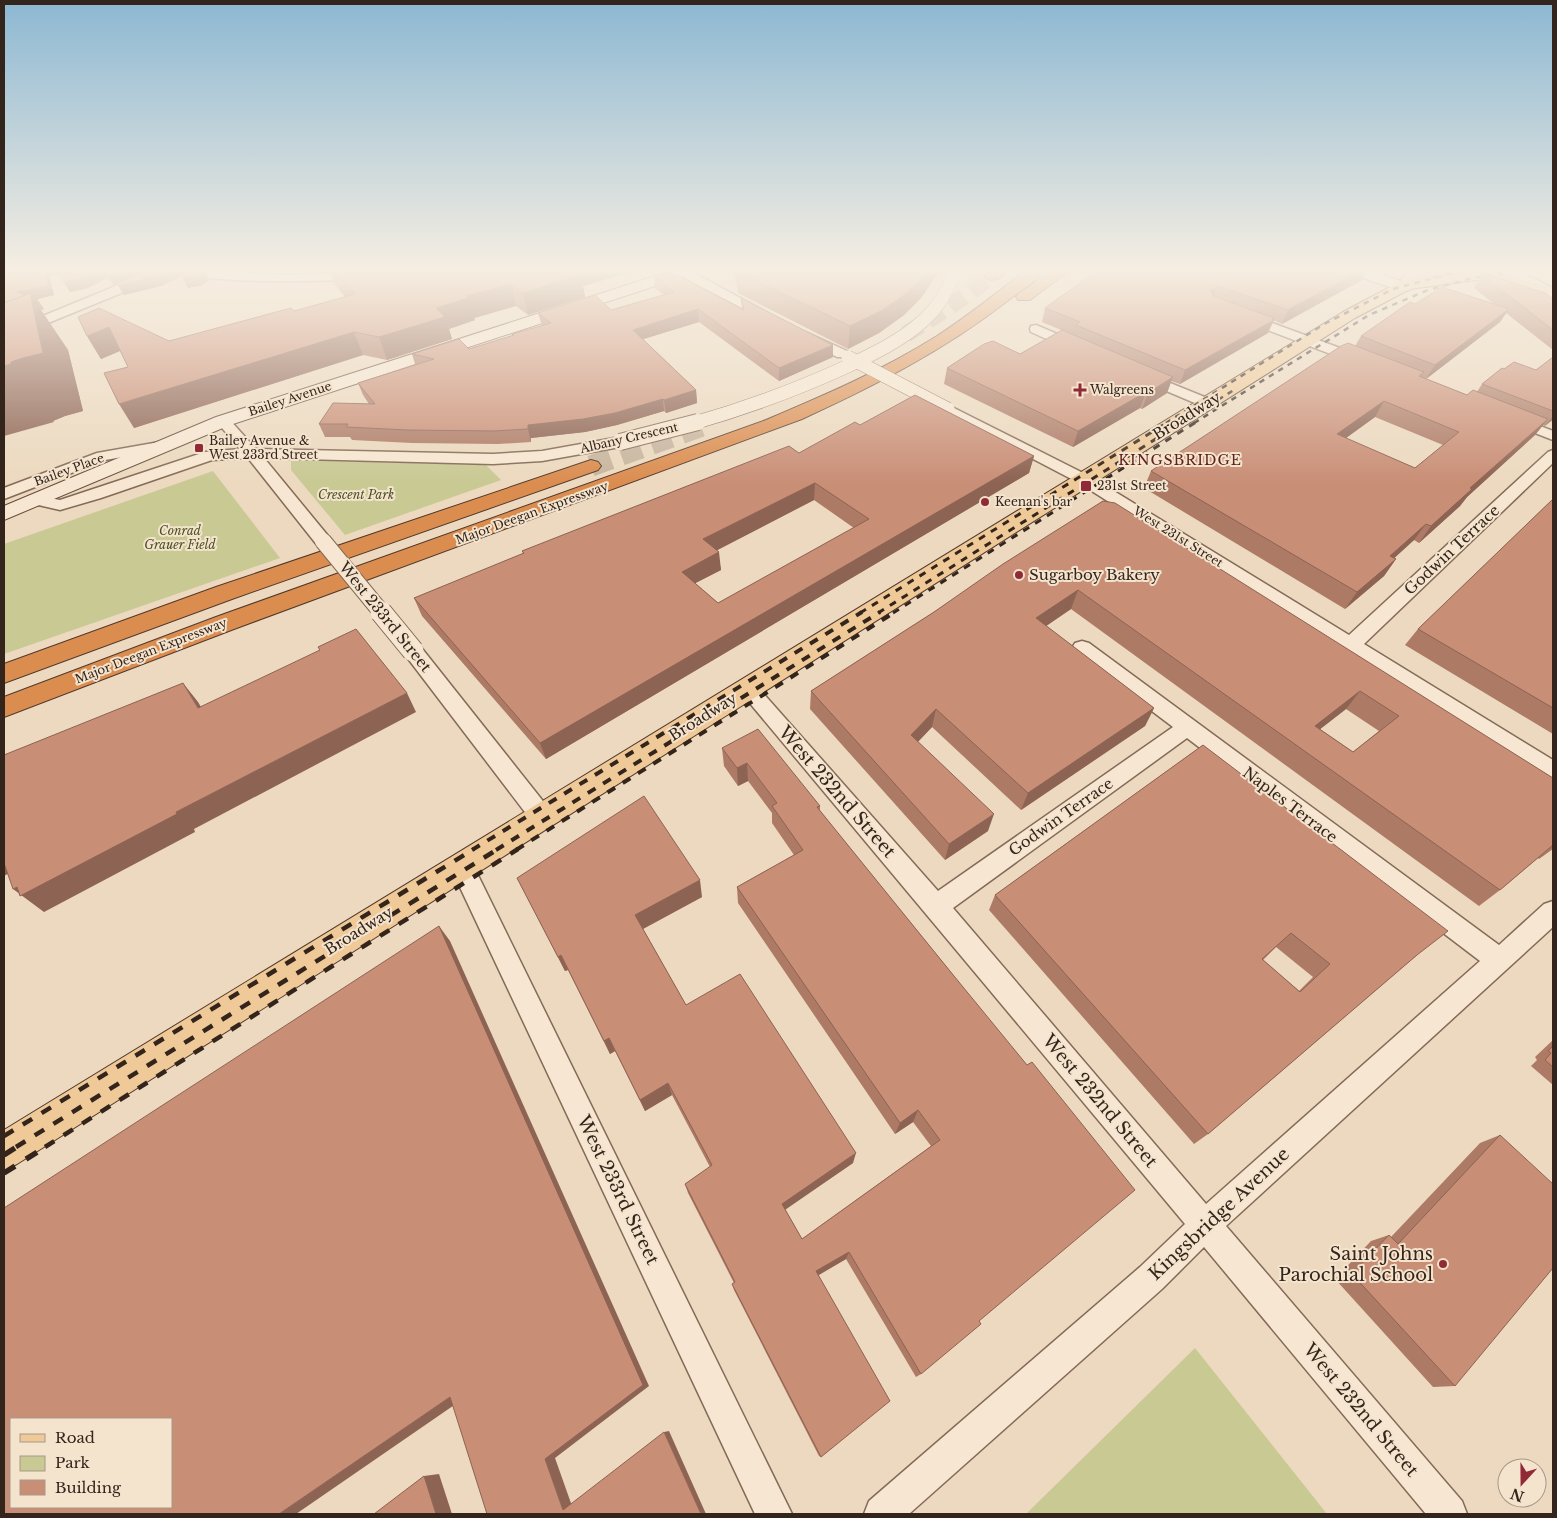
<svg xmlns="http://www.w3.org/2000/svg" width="1557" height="1518" font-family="'Libre Baskerville',serif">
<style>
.green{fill:#c9c994}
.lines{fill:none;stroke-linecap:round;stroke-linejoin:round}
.highway-tunnel-far1{stroke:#c7b59e;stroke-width:17;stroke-dasharray:17 9;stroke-linecap:butt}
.highway-tunnel{stroke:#c7b59e;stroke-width:21;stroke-dasharray:21 11;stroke-linecap:butt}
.street-casing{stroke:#846a58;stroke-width:3}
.secondary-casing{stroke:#664b3b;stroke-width:2}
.primary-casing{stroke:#52392c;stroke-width:2}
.highway-casing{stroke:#52392c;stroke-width:2}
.street{fill:#f7e7d2;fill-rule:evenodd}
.secondary{fill:#f7e7d2;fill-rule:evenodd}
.primary{fill:#efc997;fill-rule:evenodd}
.highway{fill:#db8d50;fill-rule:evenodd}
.rail-far4{stroke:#34251c;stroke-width:2.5;stroke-dasharray:5.5 5.5;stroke-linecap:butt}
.rail-far3{stroke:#34251c;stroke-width:3;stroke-dasharray:7 7;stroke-linecap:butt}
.rail-far2{stroke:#34251c;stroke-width:4;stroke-dasharray:9 9;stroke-linecap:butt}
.rail-far1{stroke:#34251c;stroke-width:4.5;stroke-dasharray:11 11;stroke-linecap:butt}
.rail{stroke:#34251c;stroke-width:5.5;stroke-dasharray:13 13;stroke-linecap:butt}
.street-bridge-far2-casing{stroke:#846a58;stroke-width:14;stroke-linecap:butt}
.street-bridge-far1-casing{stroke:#846a58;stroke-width:18;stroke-linecap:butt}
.street-bridge-casing{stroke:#846a58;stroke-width:23;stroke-linecap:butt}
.street-bridge-far2{stroke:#f7e7d2;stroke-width:13}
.street-bridge-far1{stroke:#f7e7d2;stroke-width:16}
.street-bridge{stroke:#f7e7d2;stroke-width:21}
.wall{fill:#ad7a65;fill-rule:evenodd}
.shaded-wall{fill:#8d6353}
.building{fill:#c98e76;stroke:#8d6353;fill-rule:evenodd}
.poi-dot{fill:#912a37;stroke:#f4e4ce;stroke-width:2}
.labels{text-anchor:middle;stroke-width:4;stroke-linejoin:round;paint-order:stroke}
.far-poi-label{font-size:12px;fill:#34251c;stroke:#f4e4ce;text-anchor:start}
.far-street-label{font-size:12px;fill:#34251c;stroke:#f4e4ce}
.far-park-label{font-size:12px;font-style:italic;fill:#4a5023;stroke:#f4e4ce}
.far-neighbourhood-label{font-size:14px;letter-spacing:1px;fill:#5f221d;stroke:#f4e4ce}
.street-label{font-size:15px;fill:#34251c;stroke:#f4e4ce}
.poi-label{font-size:15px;fill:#34251c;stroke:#f4e4ce;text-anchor:start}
.near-street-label{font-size:18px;fill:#34251c;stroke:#f4e4ce}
.near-poi-label{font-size:18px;fill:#34251c;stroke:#f4e4ce;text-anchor:end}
</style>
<rect width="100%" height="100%" fill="#ecd9bf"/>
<!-- green -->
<path class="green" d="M291,460L486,465L501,480L345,535L291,470Z
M213,471L280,558L4,654V544Z
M1195,1348L1327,1514H1026Z"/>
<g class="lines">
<!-- highway-tunnel-far1 -->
<path class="highway-tunnel-far1" d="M906,334L948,308L992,276"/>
<!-- highway-tunnel -->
<path class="highway-tunnel" d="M591,466L708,424"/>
<defs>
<path id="street" d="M148,270H164L119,294L4,341V332L111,288Z
M174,270L288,275L402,270C387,285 190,285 174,270Z
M678,270H689L773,316L767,320L763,319L679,275Z
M1407,270H1419L1408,290H1400L1398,287Z
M1245,313L1367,358L1369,361L1362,365L1357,364L1241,320L1239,317Z
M1036,325L1083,345L1085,348L1083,351H1073L1031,332L1030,329L1031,326Z
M808,333L847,351L849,354L847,357H837L803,340L801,337L803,334Z
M1143,372L1212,400L1214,403L1212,406H1202L1138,379L1136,376Z
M948,405L1091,477L1349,635L1548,452L1553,450V463L1364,644L1553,760V779L1545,777L1079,483L943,412L941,409L943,406Z
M1514,416L1553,431V440L1509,423L1507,420L1509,417Z
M223,417L228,418L256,449L493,454L542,451L620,437L625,439L628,442L625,445L620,447L542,461L493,464L264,458L329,537L332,541L329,545L323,546L317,545L248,458L212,460L101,498L60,510L34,504L32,501L34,498L40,496L60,500L205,452L240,449L216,421L218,418Z
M165,441L170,443L173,446L170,449L105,460L4,499V488L97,453Z
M1082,641L1089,643L1499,945L1544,904L1553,901V927L1226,1226L1462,1501L1467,1514H1426L1204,1247L1162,1289L909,1514H864L869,1501L1140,1267L1185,1224L738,689L741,684L748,682L755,684L938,891L1173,727L1075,653L1072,648L1075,643ZM1187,738L1480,961L1206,1204L953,908Z
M413,644L420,646L550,810L553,817L550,824L542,826L534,824L406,656L403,651L406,646Z
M462,856L470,859L792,1514H755L450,866L454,859Z"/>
<path id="secondary" d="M674,270H697L695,273L230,425L4,520V506L216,417Z
M1346,270H1369L1410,284L1412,287L1410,290H1398L1348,273Z
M1498,270H1517L1553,288V299L1500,273Z"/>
<path id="primary" d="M1422,270H1441L1431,278L1479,270H1504L1498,274L1551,287L1553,290L1551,293L1545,295L1505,285L1476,280L1410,289L1355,318L17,1164L4,1170V1130L1343,312Z"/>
<path id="highway" d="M990,270H1007C1002,278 995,281 987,279L984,276Z
M1026,270H1043C1035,283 1018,292 1006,302C943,351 874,386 802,419L234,629L4,717V697L216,617L766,420C825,395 883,370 937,336C968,316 997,293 1026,270Z
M1053,270H1070L1030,300H1018L1016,297L1018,294Z
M591,460L598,462L601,466L598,470L232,599L4,683V664L216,587Z"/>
</defs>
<!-- street casing -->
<use href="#street" class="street-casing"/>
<!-- secondary casing -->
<use href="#secondary" class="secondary-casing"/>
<!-- primary casing -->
<use href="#primary" class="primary-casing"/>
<!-- highway casing -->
<use href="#highway" class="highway-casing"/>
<!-- street -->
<use href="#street" class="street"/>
<!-- secondary -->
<use href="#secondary" class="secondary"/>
<!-- primary -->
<use href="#primary" class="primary"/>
<!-- highway -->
<use href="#highway" class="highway"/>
<!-- rail-far4 -->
<path class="rail-far4" d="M1166,423L1326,323L1393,289L1463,270
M1181,423L1237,388
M1194,423L1369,315L1428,290L1469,279L1514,270"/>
<!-- rail-far3 -->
<path class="rail-far3" d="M860,613L1168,422
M878,613L1183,422
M893,613L1196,422"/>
<!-- rail-far2 -->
<path class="rail-far2" d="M472,850L862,612
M496,850L880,612
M516,850L895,612"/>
<!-- rail-far1 -->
<path class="rail-far1" d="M4,1136L474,849
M16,1147L498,849
M45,1147L518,849"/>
<!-- rail -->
<path class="rail" d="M4,1155L18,1146
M4,1173L47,1146"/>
<defs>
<path id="street-bridge-far2" d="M848,357L948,409
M694,423C747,408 798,389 848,366C875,353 902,340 924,320C937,308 947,293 953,276"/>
<path id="street-bridge-far1" d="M620,442L698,422
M323,541L382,613"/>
<path id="street-bridge" d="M381,612L413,651"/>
</defs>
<!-- street-bridge-far2 casing -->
<use href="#street-bridge-far2" class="street-bridge-far2-casing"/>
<!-- street-bridge-far1 casing -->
<use href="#street-bridge-far1" class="street-bridge-far1-casing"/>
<!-- street-bridge casing -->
<use href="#street-bridge" class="street-bridge-casing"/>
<!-- street-bridge-far2 -->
<use href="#street-bridge-far2" class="street-bridge-far2"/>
<!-- street-bridge-far1 -->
<use href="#street-bridge-far1" class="street-bridge-far1"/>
<!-- street-bridge -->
<use href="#street-bridge" class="street-bridge"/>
</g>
<!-- wall -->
<path class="wall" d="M4,270H204L209,280L202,285L188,288L182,276L161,286L124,295L117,284L144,270L114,285L107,278L88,288L70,292L60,273L49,277L54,295L37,299L44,309L41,310L68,350L83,411L65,416L53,421L54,422Z
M329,270H637L583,286L585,297L528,315L516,306L474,318L475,320L449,329L452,339L387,360L363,355L134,428L128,367L120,351L101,359L87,336L169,341L294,311L345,297L336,286Z
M735,270H938V273L921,298L904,315L879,333L848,349L738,293L735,276Z
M1098,270L1362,280L1282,324L1273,320L1268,333L1180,384L1171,381L1167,393L1142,409L1140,408L1073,447L944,384L947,368L1020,354L1073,335L1042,322L1045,308Z
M1483,273L1553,299V350L1506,313L1500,322L1426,379L1421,377L1467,395L1477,392L1482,384L1504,369L1536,370L1553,357V422L1551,421L1545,426L1543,425L1535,435L1467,497L1460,506L1419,543L1414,540L1394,558L1396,559L1384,576L1345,609L1144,488L1151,471L1355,346L1361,336L1415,304H1494L1474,288ZM1375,417L1443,445L1415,468L1346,438Z
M654,276L742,309L741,298L833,345V357L779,381L699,322L643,339L696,390L697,403L666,413L664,411L617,425L585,432L531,438V442L498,444L412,443L352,440L350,437H325L319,424L369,404L363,395L358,383L415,364L412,354L469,349L513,336L512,334L542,326L538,313L611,310L664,295L655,288Z
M860,425L1034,456L1029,473L546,759L422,616L414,598L523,554L522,551L799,453ZM814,500L854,528L718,603L695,583L721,570L717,550Z
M1553,499V734L1405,645L1418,629Z
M1103,501L1553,778V849L1539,859L1538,858L1500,890L1479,906L1071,609L1046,626L1154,708L1145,726L1021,810L932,727L918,742L988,831L945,860L810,709L811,691L934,612ZM1346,709L1379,731L1353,752L1320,729Z
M1203,745L1417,955L1208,1134L1194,1144L989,910L995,895ZM1276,947L1313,977L1299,991L1263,960Z
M722,748L820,806V811L954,976L979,1321L921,1374L916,1377L846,1259L819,1275L821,1457L819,1456L734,1290L732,1284L734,1283L688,1193L685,1184L710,1167L672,1095L645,1111L615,1051L610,1054L568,970L565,971L517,878L702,897L643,929L686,1005L853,1163L785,1209L802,1239L931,1146L913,1122L895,1134L738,903L737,887L794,855L772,823V813L748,781L738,786L724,766Z
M1553,1040V1085L1531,1066L1537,1060L1535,1057Z
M1500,1135L1455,1386L1433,1387L1335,1279L1371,1241L1389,1235L1391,1237L1480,1143Z"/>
<!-- shaded-wall -->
<path class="shaded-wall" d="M44,270H60L61,273L49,277L54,295L34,300L37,299L44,309L41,310L68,350L83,411L65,416L53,421L54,422L4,436V366L17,292Z
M99,270H103L107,278L88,288L70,292L64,282Z
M118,270H144L114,285L108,275Z
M169,270H179L182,276L161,286L124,295L119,286Z
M204,270L209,280L202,285L188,288L183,279Z
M573,270H637L583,286L585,297L528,315L523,293Z
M928,270H938V273L921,298L904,315L879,333L848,349L850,326Z
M1361,270H1366L1362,280L1282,324L1288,310Z
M511,284L516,306L474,318L475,320L449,329L452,339L387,360L379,337L436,308L466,296Z
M1218,286L1213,299L1210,290Z
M698,309L699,322L634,342L633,330Z
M1509,309L1500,322L1426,379L1435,365Z
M1274,318L1272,320H1274L1268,333L1180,384L1185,370Z
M109,327L122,350L101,359L87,336Z
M354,332L363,355L134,428L119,404Z
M833,345V357L779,381V368Z
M1173,377L1167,393L1142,409L1148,393Z
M696,390L697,403L666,413L664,400Z
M1146,392L1140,408L1073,447L1078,431Z
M663,399L664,411L617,425L585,432L531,438V442L528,429V425Z
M1384,401L1375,417L1328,451L1337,434Z
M1553,416V418L1551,421L1545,426Z
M1548,419L1535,435L1467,497L1460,506L1419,543L1431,526L1470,488Z
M1034,456L1029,473L546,759L540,743Z
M815,483L814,500L704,557L703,539Z
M1426,524L1414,540L1378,573L1390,556Z
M719,552L721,570L684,589L682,572Z
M1396,559L1384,576L1345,609L1357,592Z
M1078,590L1071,609L1030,637L1036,618Z
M183,683L198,702L213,727L198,708Z
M1360,691L1346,709L1301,744L1315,726Z
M407,693L416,712L194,829L195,832L44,912L13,889L176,812Z
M1154,708L1145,726L1021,810L1028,793Z
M936,709L932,727L907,753L911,735Z
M747,763L748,781L738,786L737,768Z
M994,814L988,831L945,860L949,844Z
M4,853L22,866L4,876Z
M700,880L702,897L639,931L635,915Z
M439,926L450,941L649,1386L555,1458L572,1506L563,1510L545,1459Z
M561,955L568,970L565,971L558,957Z
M609,1038L615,1051L610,1054L604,1041Z
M668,1083L672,1095L645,1111L640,1100Z
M918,1110L913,1122L895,1134L900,1123Z
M856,1153L853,1163L782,1212V1204Z
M849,1252L846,1259L815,1277L816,1271Z
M450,1397L463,1399L296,1514H279Z
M669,1431L706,1514H701L664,1432Z
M439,1474L452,1514H436L424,1476Z"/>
<!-- building -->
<path class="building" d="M4,270H44L48,286L17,292L26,295L4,303Z
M58,270H99L82,278L64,282Z
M103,270H118L108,275Z
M144,270H169L156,276L119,286L117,284Z
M179,270H204L197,276L183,279Z
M333,270H576L581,275L523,293L511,284L466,296L469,298L436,308L445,317L379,337L354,332L119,404L104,373L128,367L109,327L87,336L78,317L99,308L169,341L291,308L294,311L355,294Z
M737,270H928L924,276L907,293L881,311L850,326L738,272Z
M1098,270H1361L1288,310L1218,286L1210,290L1213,296L1274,318L1272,319L1274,320L1185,370L1076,325L1080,322L1045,308Z
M669,271L744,310L741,298L833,345L779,368L698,309L633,330L696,390L664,400L663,399L615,413L583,419L528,425V429L494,431L408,430L346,427L348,424H319L333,403L375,404L358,383L434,359L412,354L459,339L469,349L514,335L512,334L551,323L538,313L595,295L611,310L674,292L654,276Z
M1483,273L1545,293L1553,299V330L1482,275Z
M1442,287L1509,309L1435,365L1361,336L1410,302L1415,304Z
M30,293L43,353L23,358L11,362V364L4,366V303Z
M1062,330L1173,377L1148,393L1146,392L1078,431L947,368L984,344L993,341L1020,354Z
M1348,343L1424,372L1419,376L1467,395L1473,390L1548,419L1470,488L1472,489L1431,526L1426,524L1390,556L1396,559L1357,592L1151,471L1341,346ZM1384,401L1459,432L1415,468L1337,434Z
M1553,357V411L1482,384L1502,368L1504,369L1514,362L1536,370Z
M915,395L1034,456L540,743L414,598L524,553L522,551L789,446L799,453L855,422L860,425ZM815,483L869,519L718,603L682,572L719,552L703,539Z
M1553,499V708L1418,629Z
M1103,501L1115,503L1553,778V845L1500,890L1078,590L1036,618L1154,708L1028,793L936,709L911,735L994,814L949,844L811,691L934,612L1003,564ZM1360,691L1399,716L1353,752L1315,726Z
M356,629L407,693L176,812L177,814L20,896L17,887L13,889L4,863V755L183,683L198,708L320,650L318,647Z
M758,729L820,806L817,807L954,976L1027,1065L1032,1062L1135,1190L979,1321L981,1324L921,1374L849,1252L816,1271L890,1401L821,1457L732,1284L735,1282L685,1184L712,1165L668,1083L640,1100L609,1038L604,1041L561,955L558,957L517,878L644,796L700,880L635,915L686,1005L740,974L856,1153L782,1204L802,1239L940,1140L918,1110L900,1123L737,887L803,850L772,806L777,803L747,763L737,768L722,748Z
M1203,745L1448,931L1417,955L1208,1134L995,895ZM1291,933L1330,964L1300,992L1262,959Z
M439,926L643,1385L545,1459L563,1510L664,1432L701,1514H487L450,1397L279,1514H4V1208ZM11,1419H171V1507H11Z
M1553,1046V1067L1545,1060L1551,1053L1548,1051Z
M1500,1135L1553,1184V1268L1455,1386L1352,1274L1389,1235L1398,1244Z
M424,1476L436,1514H374Z"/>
<!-- sky -->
<linearGradient id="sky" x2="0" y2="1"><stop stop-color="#8cb8d2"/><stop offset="0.56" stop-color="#f6eee2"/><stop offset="1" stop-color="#f6eee2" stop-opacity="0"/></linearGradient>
<rect width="1557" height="483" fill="url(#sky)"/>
<!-- markers -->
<g class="poi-dot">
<path d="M1077.5 382.5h5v5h5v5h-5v5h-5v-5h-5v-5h5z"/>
<rect x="194" y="443" width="10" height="10" rx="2.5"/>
<rect x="1080" y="480" width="12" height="12" rx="2.5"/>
<circle cx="985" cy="502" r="5"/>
<circle cx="1019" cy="575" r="5"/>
<circle cx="1443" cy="1264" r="5"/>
</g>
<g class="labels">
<!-- far-poi labels -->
<g class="far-poi-label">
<text x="1090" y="394">Walgreens</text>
<text x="209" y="445">Bailey Avenue &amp;<tspan x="209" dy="14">West 233rd Street</tspan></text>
<text x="1097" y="490">231st Street</text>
<text x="995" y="506">Keenan's bar</text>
</g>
<!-- far-street labels -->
<g class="far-street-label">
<text transform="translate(290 399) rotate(-18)" y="4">Bailey Avenue</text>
<text transform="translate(629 438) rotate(-13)" y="4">Albany Crescent</text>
<text transform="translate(69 470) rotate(-20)" y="4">Bailey Place</text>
<text transform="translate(532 513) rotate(-20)" y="4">Major Deegan Expressway</text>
<text transform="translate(1178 537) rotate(32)" y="4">West 231st Street</text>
<text transform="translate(151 651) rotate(-21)" y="4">Major Deegan Expressway</text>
</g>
<!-- far-park labels -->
<g class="far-park-label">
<text x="356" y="499">Crescent Park</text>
<text x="180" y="535">Conrad<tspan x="180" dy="14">Grauer Field</tspan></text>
</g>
<!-- far-neighbourhood labels -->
<g class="far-neighbourhood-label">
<text x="1180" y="465">KINGSBRIDGE</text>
</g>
<!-- street labels -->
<g class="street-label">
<text transform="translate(1187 416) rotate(-32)" y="5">Broadway</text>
<text transform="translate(1452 550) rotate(-43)" y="5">Godwin Terrace</text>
<text transform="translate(385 617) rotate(51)" y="5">West 233rd Street</text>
<text transform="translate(703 717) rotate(-32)" y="5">Broadway</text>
<text transform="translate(1290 805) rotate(37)" y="5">Naples Terrace</text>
<text transform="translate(1061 817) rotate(-35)" y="5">Godwin Terrace</text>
<text transform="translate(359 931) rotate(-32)" y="5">Broadway</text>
</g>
<!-- poi labels -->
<g class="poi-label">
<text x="1029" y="580">Sugarboy Bakery</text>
</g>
<!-- near-street labels -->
<g class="near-street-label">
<text transform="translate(837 792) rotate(49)" y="6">West 232nd Street</text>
<text transform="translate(1100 1101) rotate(50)" y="6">West 232nd Street</text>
<text transform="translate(618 1190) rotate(64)" y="6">West 233rd Street</text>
<text transform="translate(1219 1214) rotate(-43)" y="6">Kingsbridge Avenue</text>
<text transform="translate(1361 1410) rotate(50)" y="6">West 232nd Street</text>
</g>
<!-- near-poi labels -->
<g class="near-poi-label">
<text x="1433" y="1260">Saint Johns<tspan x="1433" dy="21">Parochial School</tspan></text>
</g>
</g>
<!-- border -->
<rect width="1557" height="1518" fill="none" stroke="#34251c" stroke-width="10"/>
<!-- legend -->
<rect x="10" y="1418" width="162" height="90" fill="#f4e4ce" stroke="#a79887"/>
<rect x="20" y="1434" width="25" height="8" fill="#efc997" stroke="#a79887"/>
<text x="55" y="1443" font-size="15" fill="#34251c">Road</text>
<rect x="20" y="1456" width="25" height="15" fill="#c9c994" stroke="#a79887"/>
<text x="55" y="1468" font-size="15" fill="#34251c">Park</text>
<rect x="20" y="1480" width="25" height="15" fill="#c98e76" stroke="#a79887"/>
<text x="55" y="1493" font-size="15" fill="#34251c">Building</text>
<!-- north arrow -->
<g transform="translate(1522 1483) rotate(201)"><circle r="24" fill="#f4e4ce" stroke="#a79887"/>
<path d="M0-4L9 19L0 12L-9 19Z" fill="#912a37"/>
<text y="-8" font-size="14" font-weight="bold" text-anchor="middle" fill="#34251c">N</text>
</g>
</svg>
